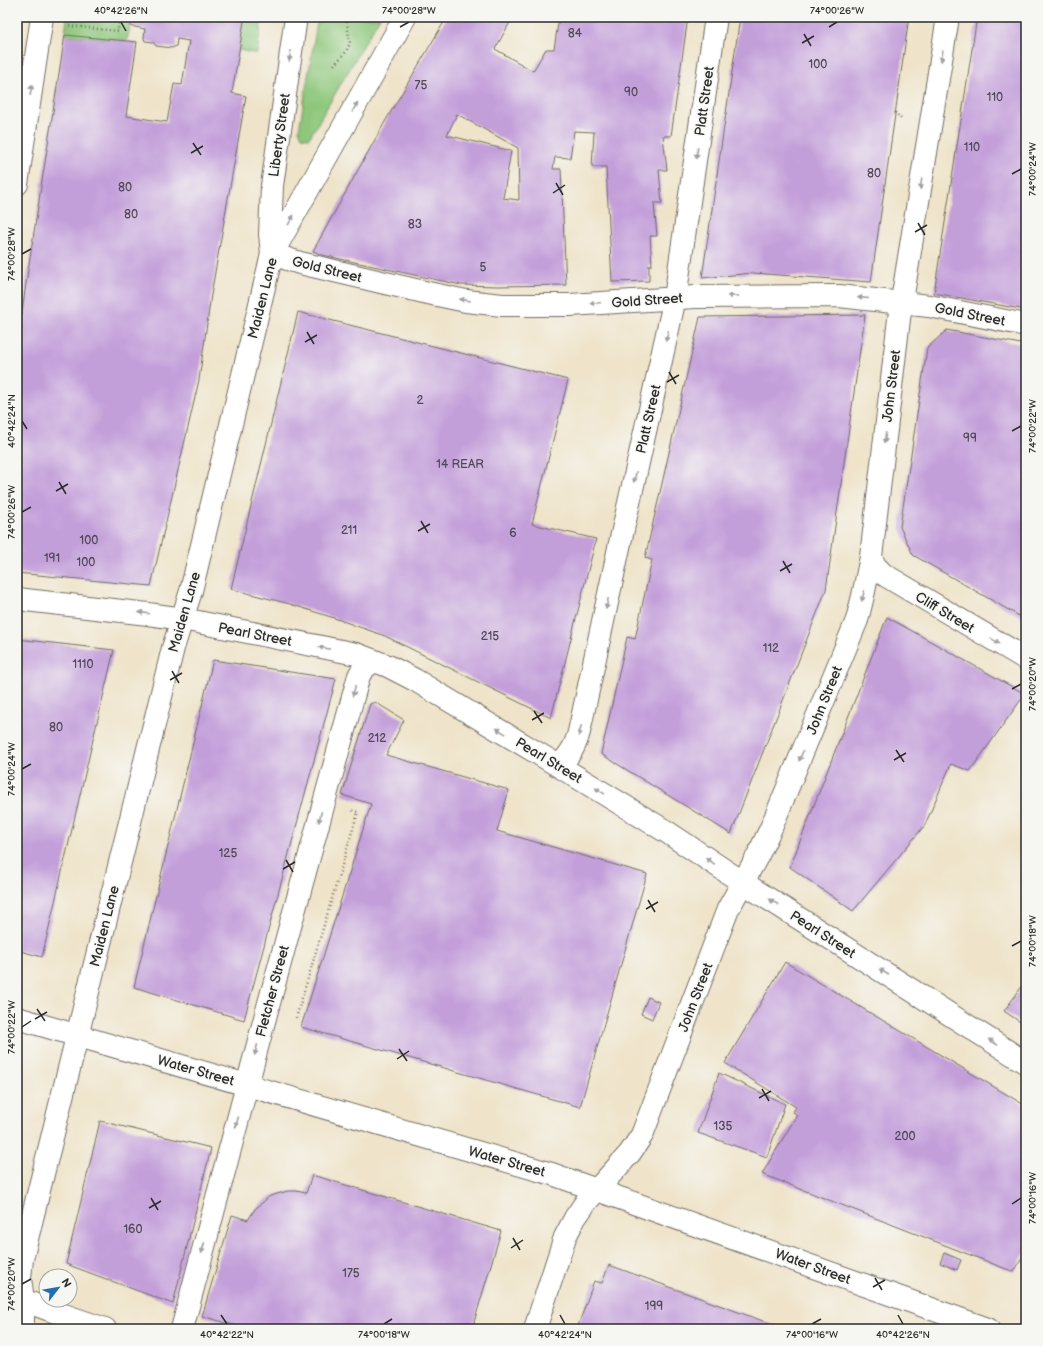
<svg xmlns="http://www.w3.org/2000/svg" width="1043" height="1346" font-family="'Balsamiq Sans',sans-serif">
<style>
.green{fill:#8ec77b;stroke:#5c7953}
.building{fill:#c39fda;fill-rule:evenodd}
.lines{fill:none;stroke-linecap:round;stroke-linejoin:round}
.minor-casing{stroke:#706c63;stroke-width:24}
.tertiary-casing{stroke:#706c63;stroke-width:24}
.primary-casing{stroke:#706c63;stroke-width:24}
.path{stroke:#706c63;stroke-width:2.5;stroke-dasharray:1 3;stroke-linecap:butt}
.minor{stroke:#fff;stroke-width:22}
.tertiary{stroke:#fff;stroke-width:22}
.primary{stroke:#fff;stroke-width:22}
.oneway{fill:#a0a0a0}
.ticks{fill:none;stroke:#2b2b2b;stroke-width:1.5}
.labels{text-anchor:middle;stroke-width:3;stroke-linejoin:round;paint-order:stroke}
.number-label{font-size:12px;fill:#514857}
.street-label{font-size:14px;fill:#2b2b2b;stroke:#f6f6f2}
.neatline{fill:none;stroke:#2b2b2b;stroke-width:1.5}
.ticks-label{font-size:10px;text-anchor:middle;fill:#2b2b2b}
</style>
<rect width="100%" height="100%" fill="#f6f6f2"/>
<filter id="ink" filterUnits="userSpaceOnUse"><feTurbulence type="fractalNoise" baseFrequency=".025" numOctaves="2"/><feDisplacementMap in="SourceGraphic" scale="8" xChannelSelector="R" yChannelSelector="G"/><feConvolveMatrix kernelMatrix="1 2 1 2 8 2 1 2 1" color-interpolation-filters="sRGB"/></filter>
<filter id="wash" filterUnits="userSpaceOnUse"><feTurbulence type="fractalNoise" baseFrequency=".012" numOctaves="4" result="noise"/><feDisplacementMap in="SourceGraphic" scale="16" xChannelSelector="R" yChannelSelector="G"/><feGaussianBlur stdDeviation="0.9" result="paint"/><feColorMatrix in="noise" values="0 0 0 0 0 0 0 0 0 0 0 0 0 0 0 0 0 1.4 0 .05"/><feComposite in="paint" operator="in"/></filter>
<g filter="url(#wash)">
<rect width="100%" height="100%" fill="#efe4ca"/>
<!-- green -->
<path class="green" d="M67,17H128L127,23L130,26L127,41L65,35Z
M242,17H262L257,54L239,50Z
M318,17H380L311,135L309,138L302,137L299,130Z"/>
<g id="blocks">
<!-- building -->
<path class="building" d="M128,17H242L244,21L232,93L246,96L211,295L199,380L151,586L17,573V350L26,283L65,35L137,42L126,116L167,122L174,84L182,85L189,41L177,39L176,46L172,48L156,46L153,42L145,41L144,38L145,29L130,26L127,23Z
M447,17H513L495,49L533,71L546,49H554L559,17H688L671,136H663L667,170H659L662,203H654L657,236H650L652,265H649V281L612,282L606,167H592L594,132L574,131L570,158L555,157L553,169H561L566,285L498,286L461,285L322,255L313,251L386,120ZM457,114L518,148L519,200L503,198L511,151L447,135Z
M740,17H909L871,282L753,273L702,278Z
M977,17H1026V310L934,293Z
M298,312L568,380L532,524L596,539L551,718L385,636L334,618L290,604L231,589Z
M865,315L826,590L731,834L601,754L627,637L635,639L652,560L645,558L700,317Z
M947,330L1026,345V620L913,555L900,527L927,348Z
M887,617L1025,694L970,771L951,764L925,825L853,911L790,867Z
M17,639L114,650L42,957L17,950Z
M213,660L336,679L244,1020L134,987Z
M375,702L404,720L386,755L509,790L497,831L647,874L580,1107L301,1027L371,804L342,795L370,704Z
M785,962L1026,1106V1251L1014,1272L762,1174L797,1115L793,1112L796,1107L725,1063Z
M1026,981V1026L1004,1011Z
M648,997L659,1002L652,1019L641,1014Z
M719,1073L785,1104L767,1157L698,1133Z
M100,1121L211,1148L173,1304L66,1264Z
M312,1175L501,1231L472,1329H459L454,1327L453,1329H248L202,1316L232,1215L248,1220L255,1209L270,1196L288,1191H296L306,1193Z
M944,1253L961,1260L957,1270L940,1263Z
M609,1265L785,1329H577L594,1281L602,1283Z"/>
</g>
</g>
<g filter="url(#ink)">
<use href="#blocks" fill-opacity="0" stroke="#706c63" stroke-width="1"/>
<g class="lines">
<defs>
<path id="minor" d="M17,184L42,17
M272,254L300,263L428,293L466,301L502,305H570L695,297L839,296L929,306L1026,325
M272,254L405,17
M272,254L270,234L272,186L296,17
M871,557L875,566L883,574L1026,659
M17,599L148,614L183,619L356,654L388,666L415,680L544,757L667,832L742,882L1026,1063
M559,766C570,755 575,747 579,732L620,543L675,298L716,17
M17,1298L58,1313L105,1329
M182,1329L266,1014L358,679C360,670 367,665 375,661
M535,1329L565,1237L575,1218L586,1202L630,1153L642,1135L728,909L758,855L771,828L857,620L863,596L871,557L899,319L948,17"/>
<path id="tertiary" d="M23,1329V1300L20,1278L22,1259L173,648L191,591L272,254"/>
<path id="primary" d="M17,1018L552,1174L988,1329"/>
</defs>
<!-- minor casing -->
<use href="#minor" class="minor-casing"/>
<!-- tertiary casing -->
<use href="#tertiary" class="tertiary-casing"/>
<!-- primary casing -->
<use href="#primary" class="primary-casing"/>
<!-- path -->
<path class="path" d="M69,26L118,31L120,17
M334,65L346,52L350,43L346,17
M895,112L902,120
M296,1018L358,812L350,810"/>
<!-- minor -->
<use href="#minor" class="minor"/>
<!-- tertiary -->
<use href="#tertiary" class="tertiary"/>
<!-- primary -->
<use href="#primary" class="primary"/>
</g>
<!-- one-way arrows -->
<defs><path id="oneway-solid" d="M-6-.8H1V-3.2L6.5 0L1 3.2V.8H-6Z"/></defs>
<g class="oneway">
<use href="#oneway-solid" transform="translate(290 56) rotate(99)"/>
<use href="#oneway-solid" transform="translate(942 56) rotate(99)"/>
<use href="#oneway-solid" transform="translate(31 90) rotate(-81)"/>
<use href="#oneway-solid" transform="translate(355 107) rotate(-61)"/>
<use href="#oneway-solid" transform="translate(697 153) rotate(98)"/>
<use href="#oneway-solid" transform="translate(921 184) rotate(99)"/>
<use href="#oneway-solid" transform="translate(291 220) rotate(-60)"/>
<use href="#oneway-solid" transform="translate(733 296) rotate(179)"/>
<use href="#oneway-solid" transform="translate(863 298) rotate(-175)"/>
<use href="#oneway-solid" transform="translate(465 300) rotate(-171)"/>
<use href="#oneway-solid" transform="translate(595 303) rotate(177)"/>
<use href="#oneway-solid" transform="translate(667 336) rotate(103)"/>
<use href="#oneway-solid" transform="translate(885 438) rotate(97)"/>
<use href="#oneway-solid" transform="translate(635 477) rotate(103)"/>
<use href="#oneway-solid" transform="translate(863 596) rotate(104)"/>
<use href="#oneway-solid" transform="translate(607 604) rotate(102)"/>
<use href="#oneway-solid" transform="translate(144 613) rotate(-173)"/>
<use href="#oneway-solid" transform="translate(995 641) rotate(31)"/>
<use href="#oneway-solid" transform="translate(324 648) rotate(-169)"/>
<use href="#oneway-solid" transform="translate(354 691) rotate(105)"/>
<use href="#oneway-solid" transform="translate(501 731) rotate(-149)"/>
<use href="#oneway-solid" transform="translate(580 731) rotate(103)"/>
<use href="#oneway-solid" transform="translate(801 756) rotate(112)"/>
<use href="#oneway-solid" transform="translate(600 791) rotate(-148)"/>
<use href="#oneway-solid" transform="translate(320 817) rotate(105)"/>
<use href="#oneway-solid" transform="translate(710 861) rotate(-146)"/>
<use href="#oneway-solid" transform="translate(774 902) rotate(-148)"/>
<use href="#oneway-solid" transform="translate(884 972) rotate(-147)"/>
<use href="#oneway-solid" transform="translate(993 1042) rotate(-147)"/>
<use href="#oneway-solid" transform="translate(256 1050) rotate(105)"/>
<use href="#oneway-solid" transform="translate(237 1122) rotate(105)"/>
<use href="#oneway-solid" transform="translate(203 1248) rotate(105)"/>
</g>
</g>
<!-- ticks -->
<path class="ticks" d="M121,22L126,31M400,27L409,22M829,27L837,22M804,34L811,46M802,43L814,36M193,143L201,155M191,153L203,146M1012,174L1021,169M556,183L563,195M553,193L565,185M918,223L925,235M915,232L927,225M22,254L31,249M307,332L314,344M305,342L317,335M669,372L676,384M667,382L679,375M22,421L27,429M1012,431L1021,426M59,482L66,494M56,491L68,484M22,512L31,507M421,521L428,533M418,531L430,524M783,561L790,573M780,571L792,564M172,671L179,683M170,680L182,673M1012,689L1021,684M534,711L542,723M532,720L544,713M896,750L904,762M894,760L906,753M22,769L31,764M286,860L293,872M283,869L295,862M648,900L655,912M646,909L658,902M1012,946L1021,941M37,1009L45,1021M35,1019L47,1012M22,1027L31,1021M399,1049L407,1061M397,1059L409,1051M762,1089L769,1101M759,1098L771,1091M151,1198L158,1210M1012,1204L1021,1198M149,1208L161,1201M513,1238L520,1250M511,1248L523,1240M875,1278L882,1290M22,1284L31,1279M873,1287L885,1280M221,1315L227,1324M560,1315L565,1324M898,1315L903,1324M384,1324L392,1319M812,1324L821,1319"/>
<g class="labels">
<!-- number labels -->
<g class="number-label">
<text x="575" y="37">84</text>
<text x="818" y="68">100</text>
<text x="421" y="89">75</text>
<text x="631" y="96">90</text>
<text x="995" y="101">110</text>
<text x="972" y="151">110</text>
<text x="874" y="177">80</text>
<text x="125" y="191">80</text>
<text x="131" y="218">80</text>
<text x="415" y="228">83</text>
<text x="483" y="271">5</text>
<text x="420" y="404">2</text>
<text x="970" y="442">99</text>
<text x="460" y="468">14 REAR</text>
<text x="349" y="534">211</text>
<text x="513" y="537">6</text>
<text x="89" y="544">100</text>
<text x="52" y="562">191</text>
<text x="86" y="566">100</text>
<text x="490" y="640">215</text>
<text x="771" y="652">112</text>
<text x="83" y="668">1110</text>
<text x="56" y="731">80</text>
<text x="377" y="742">212</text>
<text x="228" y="857">125</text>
<text x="723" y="1130">135</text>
<text x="905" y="1140">200</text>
<text x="133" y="1233">160</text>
<text x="351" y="1277">175</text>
<text x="654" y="1310">199</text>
</g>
<!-- street labels -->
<g class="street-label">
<text transform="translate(704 101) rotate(-82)" y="5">Platt Street</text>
<text transform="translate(279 135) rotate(-82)" y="5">Liberty Street</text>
<text transform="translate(327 269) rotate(14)" y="5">Gold Street</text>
<text transform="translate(262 298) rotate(-76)" y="5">Maiden Lane</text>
<text transform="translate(647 300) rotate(-4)" y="5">Gold Street</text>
<text transform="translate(970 314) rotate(11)" y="5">Gold Street</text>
<text transform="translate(891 386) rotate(-83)" y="5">John Street</text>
<text transform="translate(648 419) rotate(-77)" y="5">Platt Street</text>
<text transform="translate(184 612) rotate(-74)" y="5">Maiden Lane</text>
<text transform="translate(945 612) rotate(31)" y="5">Cliff Street</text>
<text transform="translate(255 634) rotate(11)" y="5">Pearl Street</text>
<text transform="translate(824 700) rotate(-68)" y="5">John Street</text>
<text transform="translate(549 760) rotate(31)" y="5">Pearl Street</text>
<text transform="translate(104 926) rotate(-76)" y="5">Maiden Lane</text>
<text transform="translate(823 934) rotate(33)" y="5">Pearl Street</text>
<text transform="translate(272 991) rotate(-75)" y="5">Fletcher Street</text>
<text transform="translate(695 997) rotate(-69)" y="5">John Street</text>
<text transform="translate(196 1070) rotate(16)" y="5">Water Street</text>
<text transform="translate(507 1161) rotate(16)" y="5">Water Street</text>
<text transform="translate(813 1266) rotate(20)" y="5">Water Street</text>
</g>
</g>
<!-- margin -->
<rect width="1043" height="1346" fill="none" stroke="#f6f6f2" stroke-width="44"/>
<!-- north arrow -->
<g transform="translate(58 1288) rotate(59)"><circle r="19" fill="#f6f6f2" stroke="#a5a5a2"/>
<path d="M0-3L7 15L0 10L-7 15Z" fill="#1f6fb2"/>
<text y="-6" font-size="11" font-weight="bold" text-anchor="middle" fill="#2b2b2b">N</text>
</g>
<rect x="22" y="22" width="999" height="1302" class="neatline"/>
<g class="ticks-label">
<text x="121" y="14">40°42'26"N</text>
<text x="409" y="14">74°00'28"W</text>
<text x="837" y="14">74°00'26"W</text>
<text transform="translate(1032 169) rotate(-90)" y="4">74°00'24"W</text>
<text transform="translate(11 254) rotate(-90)" y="4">74°00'28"W</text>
<text transform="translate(11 421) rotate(-90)" y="4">40°42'24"N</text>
<text transform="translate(1032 426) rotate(-90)" y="4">74°00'22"W</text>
<text transform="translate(11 512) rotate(-90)" y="4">74°00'26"W</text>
<text transform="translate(1032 684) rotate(-90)" y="4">74°00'20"W</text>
<text transform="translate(11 769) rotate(-90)" y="4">74°00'24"W</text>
<text transform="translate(1032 941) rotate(-90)" y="4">74°00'18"W</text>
<text transform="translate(11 1027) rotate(-90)" y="4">74°00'22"W</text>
<text transform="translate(1032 1198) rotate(-90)" y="4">74°00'16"W</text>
<text transform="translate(11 1284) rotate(-90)" y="4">74°00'20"W</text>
<text x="227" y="1338">40°42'22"N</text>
<text x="384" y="1338">74°00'18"W</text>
<text x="565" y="1338">40°42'24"N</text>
<text x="812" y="1338">74°00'16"W</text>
<text x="903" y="1338">40°42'26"N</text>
</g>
</svg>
